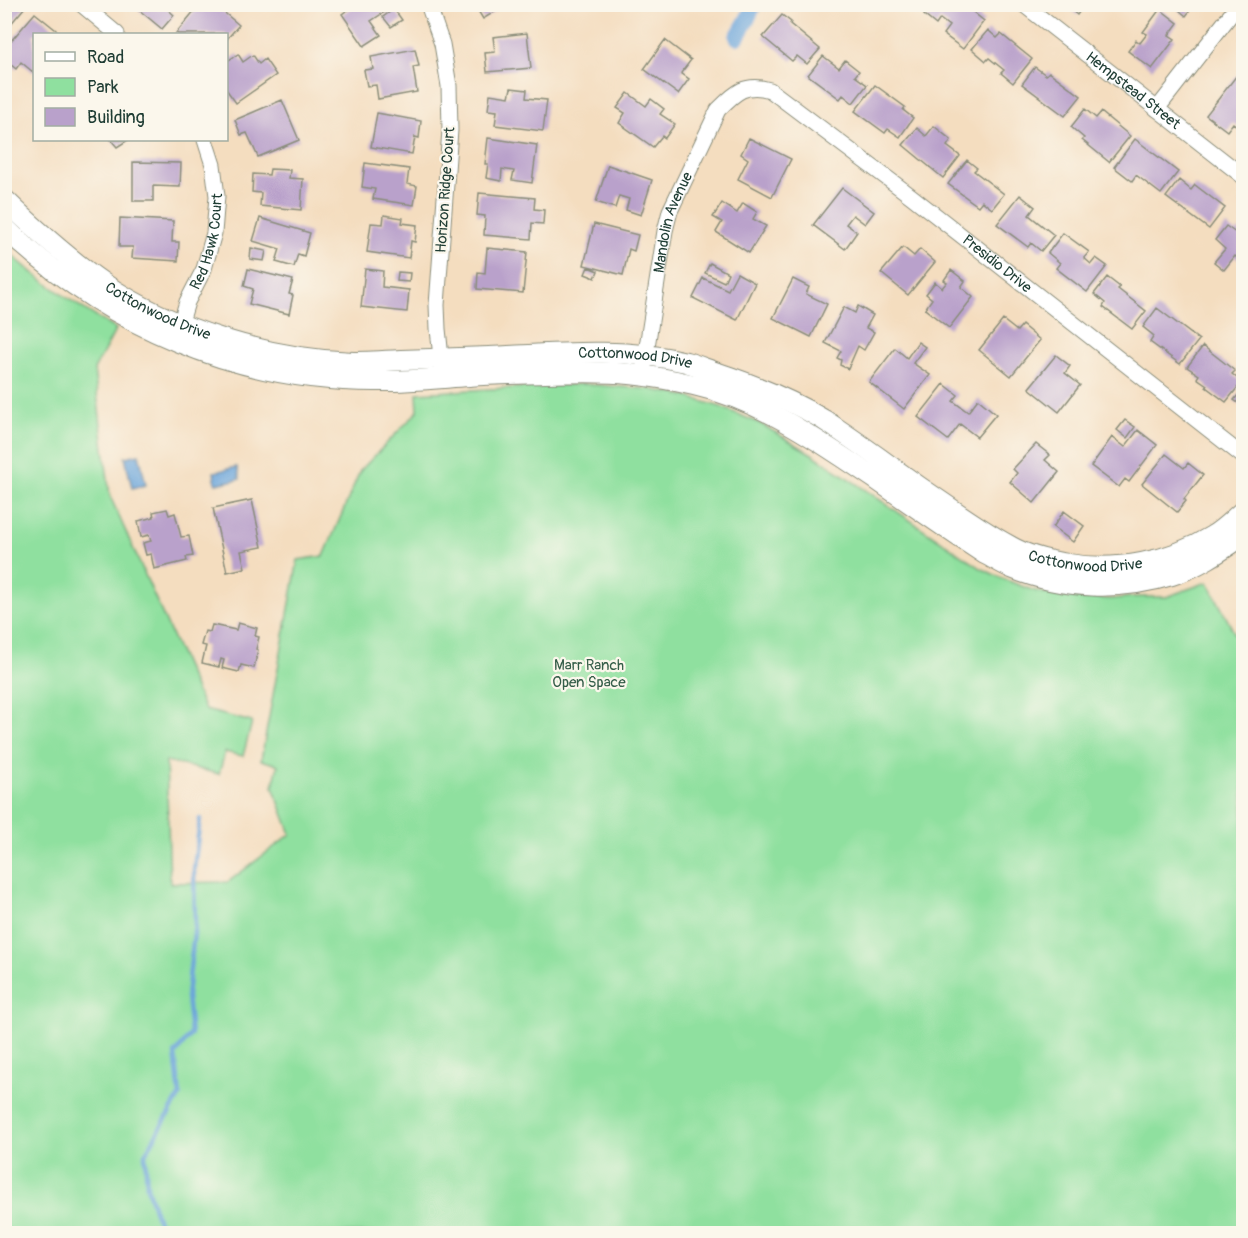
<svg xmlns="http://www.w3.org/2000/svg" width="1248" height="1238" font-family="Pangolin,sans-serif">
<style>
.green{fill:#8fe09f;stroke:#578e6a;stroke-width:1.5}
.water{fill:#6ba4da;stroke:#457087;stroke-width:1.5}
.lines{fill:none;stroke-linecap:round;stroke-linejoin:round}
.stream{stroke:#6ba4da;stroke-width:4.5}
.canal{stroke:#6ba4da;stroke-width:16}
.building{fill:#b9a1cb}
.minor-casing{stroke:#8a8d7a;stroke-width:17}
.tertiary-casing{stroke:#8a8d7a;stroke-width:22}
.minor{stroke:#fff;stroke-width:15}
.tertiary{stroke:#fff;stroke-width:20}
.labels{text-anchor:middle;stroke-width:4.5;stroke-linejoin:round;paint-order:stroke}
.street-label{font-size:15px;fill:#1f3d34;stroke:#fbf7ec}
.park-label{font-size:15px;fill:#355e49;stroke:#fbf7ec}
</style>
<rect width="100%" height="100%" fill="#fbf7ec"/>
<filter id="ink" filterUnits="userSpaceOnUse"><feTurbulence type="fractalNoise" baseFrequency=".0167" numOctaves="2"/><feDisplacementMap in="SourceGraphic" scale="12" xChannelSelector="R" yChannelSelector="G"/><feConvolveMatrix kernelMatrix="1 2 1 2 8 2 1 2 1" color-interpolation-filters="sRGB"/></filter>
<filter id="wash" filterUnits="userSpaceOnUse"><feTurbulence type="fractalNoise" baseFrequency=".008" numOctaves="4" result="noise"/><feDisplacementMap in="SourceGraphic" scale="24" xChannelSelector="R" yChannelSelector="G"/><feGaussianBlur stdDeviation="1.35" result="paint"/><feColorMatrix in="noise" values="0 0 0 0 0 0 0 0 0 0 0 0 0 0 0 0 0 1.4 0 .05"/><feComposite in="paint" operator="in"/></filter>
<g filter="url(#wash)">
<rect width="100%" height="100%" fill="#f4ddbf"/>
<!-- green -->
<path class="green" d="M4,248C38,280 76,305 116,329L94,370L110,496L205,710L252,722L243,756L225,752L219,774L166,761L170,883L228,882L291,834L273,787L278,765L261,760L298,560L324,556L360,471L418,411L417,393L584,384L649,389L685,396L721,407L761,424L812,454L981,568L1001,578L1032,590L1058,596L1111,599L1133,597H1166L1208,582L1243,650V1233H5Z"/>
<!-- water -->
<path class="water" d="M139,454L146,485L132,488L125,457Z
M237,467L240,479L216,484L214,472Z"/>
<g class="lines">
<!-- stream -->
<path class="stream" d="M162,1234L147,1187L145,1154L180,1095L175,1054L191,1034L187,996L195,924L194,869L200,819"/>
<!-- canal -->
<path class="canal" d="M737,37L747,20L754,4"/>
</g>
<g id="blocks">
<!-- building -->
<path class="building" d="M4,4H22L25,7L4,32Z
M132,4H162L174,15L162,29Z
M200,4H214L239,25L226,40V34H178L176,33Z
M356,4H390L392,7L371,21L381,35L364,46L342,14Z
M474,4H498L501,8L483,19Z
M932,4H963L984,21L963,49L943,34L949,26L940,19L936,25L924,15Z
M1064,4H1085L1077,15Z
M1172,4H1195L1186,16Z
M394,9L402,20L391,27L383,17Z
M1160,9L1178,23L1169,35L1175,39L1152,69L1128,51L1136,40L1140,43L1147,34L1143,32Z
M35,13L61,34H34V73L21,62L16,69L4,59V49Z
M782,15L791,22L790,24L820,49L807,64L797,56L792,61L763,37Z
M988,30L997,38L1001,34L1032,59L1013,83L1001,73L1004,70L989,58L986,61L972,49Z
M527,33L531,68L487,72L485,53L495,52L493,37Z
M665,40L691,60L681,73L689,79L678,94L644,69Z
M415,49L419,66L413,67L417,92L378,99L376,85L367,86L364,70L373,69L371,57Z
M238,54L243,62L253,55L259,64L265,59L276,75L236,103L226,89V62Z
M823,56L839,68L845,60L859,71L855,76L867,85L853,103L843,95L840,99L808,75Z
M1035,67L1046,75L1049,72L1081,96L1065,116L1022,84Z
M1237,75L1244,81V118L1237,126L1233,123L1227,131L1206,115Z
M875,85L905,107L903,110L913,118L900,137L888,129L885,133L855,111Z
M511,88L527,90L526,98L547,100L543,131L495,125L497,111L488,110L490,94L509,97Z
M628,93L646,106L651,99L664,109L660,114L675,124L665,138L662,136L653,147L619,123L625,113L617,108Z
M282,100L299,140L258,157L247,133L241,135L235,120Z
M1085,109L1096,118L1101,112L1130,136L1109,162L1082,140L1084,138L1071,127Z
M377,113L421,121L419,138L415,137L412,154L371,147Z
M934,126L951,140L947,146L960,156L943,178L903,145L917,128L926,136Z
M488,138L537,145L532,183L512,180L514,171L502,169L501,181L486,178L488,164H485Z
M749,138L791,159L772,197L738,179L748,159L741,154Z
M1135,139L1178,172L1161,194L1136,175L1132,181L1114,167Z
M111,140H128L117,147Z
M967,160L977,168L974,171L1004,194L992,209L982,201L978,206L948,184Z
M133,162L181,163L180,187L153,186V201H133Z
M365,163L409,169L407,184L417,186L414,205L373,199L375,189L362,187Z
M608,165L652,180L641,215L626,210L629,199L619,196L615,208L596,202Z
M270,169L290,170L289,178L303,179L301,210L260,206L261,193L252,192L253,174L269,175Z
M1179,180L1191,190L1195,185L1225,208L1209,229L1166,197Z
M842,188L874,212L865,224L853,215L846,224L857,232L845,249L813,225Z
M479,193L535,198L534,209L544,210L543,224L532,223L531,239L484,235L485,216L477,215Z
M1020,195L1035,207L1029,215L1054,235L1041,251L1031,243L1028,247L997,224Z
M722,203L737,213L743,203L757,212L753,219L766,226L749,253L716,232L722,222L713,217Z
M384,215L403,218L402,223L417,225L415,242L411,241L409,258L367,252L371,223L383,224Z
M120,218L173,221L172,242H179L178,261L132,258L133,247H119Z
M260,218L310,233L304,256L298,254L294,267L276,262L280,249L253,241Z
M594,224L638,235L634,251L629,249L623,275L584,265Z
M1226,226L1236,233L1238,230L1244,233V263L1235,256L1224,270L1214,262L1225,249L1215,240Z
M1063,233L1089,252L1084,258L1091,264L1096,258L1107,266L1087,292L1056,268L1060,263L1048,253Z
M903,247L914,256L920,249L935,262L908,295L881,273Z
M251,248L266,251L264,261L250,259Z
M487,248L527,252L523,293L477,289L478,272L485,273Z
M710,263L728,273L724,282L705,273Z
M588,267L598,271L595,278L585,274Z
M248,269L293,280L289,294L293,295L289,314L249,304L253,289L244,286Z
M365,269L383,271L382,287L409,290L407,312L361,307Z
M951,270L965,281L961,287L973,297L949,328L925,309L932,299L926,294L935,282L942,288L947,282L944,280Z
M398,272L410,273L409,282L397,281Z
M737,273L755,283L737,320L693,298L703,278L728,290Z
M1107,277L1120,287L1118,289L1146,311L1132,329L1103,307L1105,303L1094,294Z
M793,279L809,287L806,294L827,304L811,337L773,318Z
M858,306L873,315L866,328L874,332L864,350L858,346L848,369L840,365L841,360L837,358L841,351L825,343L844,307L855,313Z
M1157,308L1199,340L1180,364L1150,342L1154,336L1143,327Z
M1003,320L1017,331L1022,325L1040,340L1011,376L979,350Z
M918,342L925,347L913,363L930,375L904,409L869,382L895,348L907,358Z
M1203,346L1235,371L1232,374L1242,382L1226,402L1206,387L1207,385L1197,378L1199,375L1187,367Z
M1056,355L1070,366L1065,373L1080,385L1059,412L1029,388Z
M944,384L958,395L953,401L968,412L978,399L996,414L977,437L960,424L948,440L918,417Z
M1244,388V407L1234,400Z
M1125,420L1135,427L1127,438L1117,430Z
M1138,430L1157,445L1129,482L1125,479L1119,487L1091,466L1112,437L1125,447Z
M1036,444L1050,455L1045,460L1059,472L1034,503L1010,482L1017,473L1013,469Z
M1166,454L1184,468L1188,463L1203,475L1184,499L1186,501L1177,512L1142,484Z
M252,500L262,547L241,551L245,568L227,572L213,508Z
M167,509L169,515L175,513L181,537L189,536L193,556L186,557L187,561L154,569L151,554L146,555L143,543L151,541L149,535L141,537L138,521L154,517L153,512Z
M1064,511L1084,526L1073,542L1053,527Z
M238,623L257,628L255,636L259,637L256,649L258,650L254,668L241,665L239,672L222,668L224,660L221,659L219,667L202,663L206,646L201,645L205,631L210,632L212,625L236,630Z"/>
</g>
</g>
<g filter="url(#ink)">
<use href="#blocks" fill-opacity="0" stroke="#8a8d7a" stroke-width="1.5"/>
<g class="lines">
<defs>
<g id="minor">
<path d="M81,4L117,34"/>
<path d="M428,4L442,44L449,86L450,130L437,305L438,329L442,367"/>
<path id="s1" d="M1023,4L1244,177"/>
<path d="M1157,109L1239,4"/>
<path id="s2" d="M178,332L187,302L204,269L214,233L217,196L213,165L205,140"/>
<path id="s3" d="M644,366L665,231L670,211L718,110C735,93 745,82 770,90L911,196L1244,457"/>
</g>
<g id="tertiary">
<path id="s4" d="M4,199C35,229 67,258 103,283C172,330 269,359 353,362C369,362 385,361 401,360C430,359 460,358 489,357C553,354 623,347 686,362C697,365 708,370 718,373C754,385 791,400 824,420C858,442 891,467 924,490C952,509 980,530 1010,546C1027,556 1049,561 1068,564C1116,572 1170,562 1212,536C1224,529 1233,519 1244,510"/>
<path d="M4,227C107,326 239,383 383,381C411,381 440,378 469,376C494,374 519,374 544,373C573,372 602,371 630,374C651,376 673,380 694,385C761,400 818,440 874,478C911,504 948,530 985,554C995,559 1004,565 1014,569C1064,589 1120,591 1172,575C1198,567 1222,550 1244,535"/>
</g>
</defs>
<!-- minor casing -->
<use href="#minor" class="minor-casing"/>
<!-- tertiary casing -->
<use href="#tertiary" class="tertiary-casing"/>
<!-- minor -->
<use href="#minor" class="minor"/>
<!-- tertiary -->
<use href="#tertiary" class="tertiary"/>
</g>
</g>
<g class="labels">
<!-- street labels -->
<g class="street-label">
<text dy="5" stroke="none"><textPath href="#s1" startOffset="140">Hempstead Street</textPath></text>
<text transform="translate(445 190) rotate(-86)" y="5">Horizon Ridge Court</text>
<text dy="5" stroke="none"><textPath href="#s3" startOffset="147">Mandolin Avenue</textPath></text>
<text dy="5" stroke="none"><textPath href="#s2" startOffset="96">Red Hawk Court</textPath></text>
<text dy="5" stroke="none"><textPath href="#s3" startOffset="615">Presidio Drive</textPath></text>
<text dy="5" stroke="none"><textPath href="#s4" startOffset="192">Cottonwood Drive</textPath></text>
<text dy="5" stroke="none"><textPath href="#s4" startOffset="678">Cottonwood Drive</textPath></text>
<text dy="5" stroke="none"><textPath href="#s4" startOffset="1182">Cottonwood Drive</textPath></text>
</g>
<!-- park labels -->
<g class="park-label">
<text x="589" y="670">Marr Ranch<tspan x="589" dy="17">Open Space</tspan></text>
</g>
</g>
<!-- margin -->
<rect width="1248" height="1238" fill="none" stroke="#fbf7ec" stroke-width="24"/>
<!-- legend -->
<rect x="33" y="33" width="195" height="108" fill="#fbf7ec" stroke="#a3ada2" stroke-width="1.5"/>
<rect x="45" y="52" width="30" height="9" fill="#ffffff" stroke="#a3ada2" stroke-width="1.5"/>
<text x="87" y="63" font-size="18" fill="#1f3d34">Road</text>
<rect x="45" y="78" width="30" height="18" fill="#8fe09f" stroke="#a3ada2" stroke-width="1.5"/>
<text x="87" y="93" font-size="18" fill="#1f3d34">Park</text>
<rect x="45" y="108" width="30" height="18" fill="#b9a1cb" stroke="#a3ada2" stroke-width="1.5"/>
<text x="87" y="123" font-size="18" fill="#1f3d34">Building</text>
</svg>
